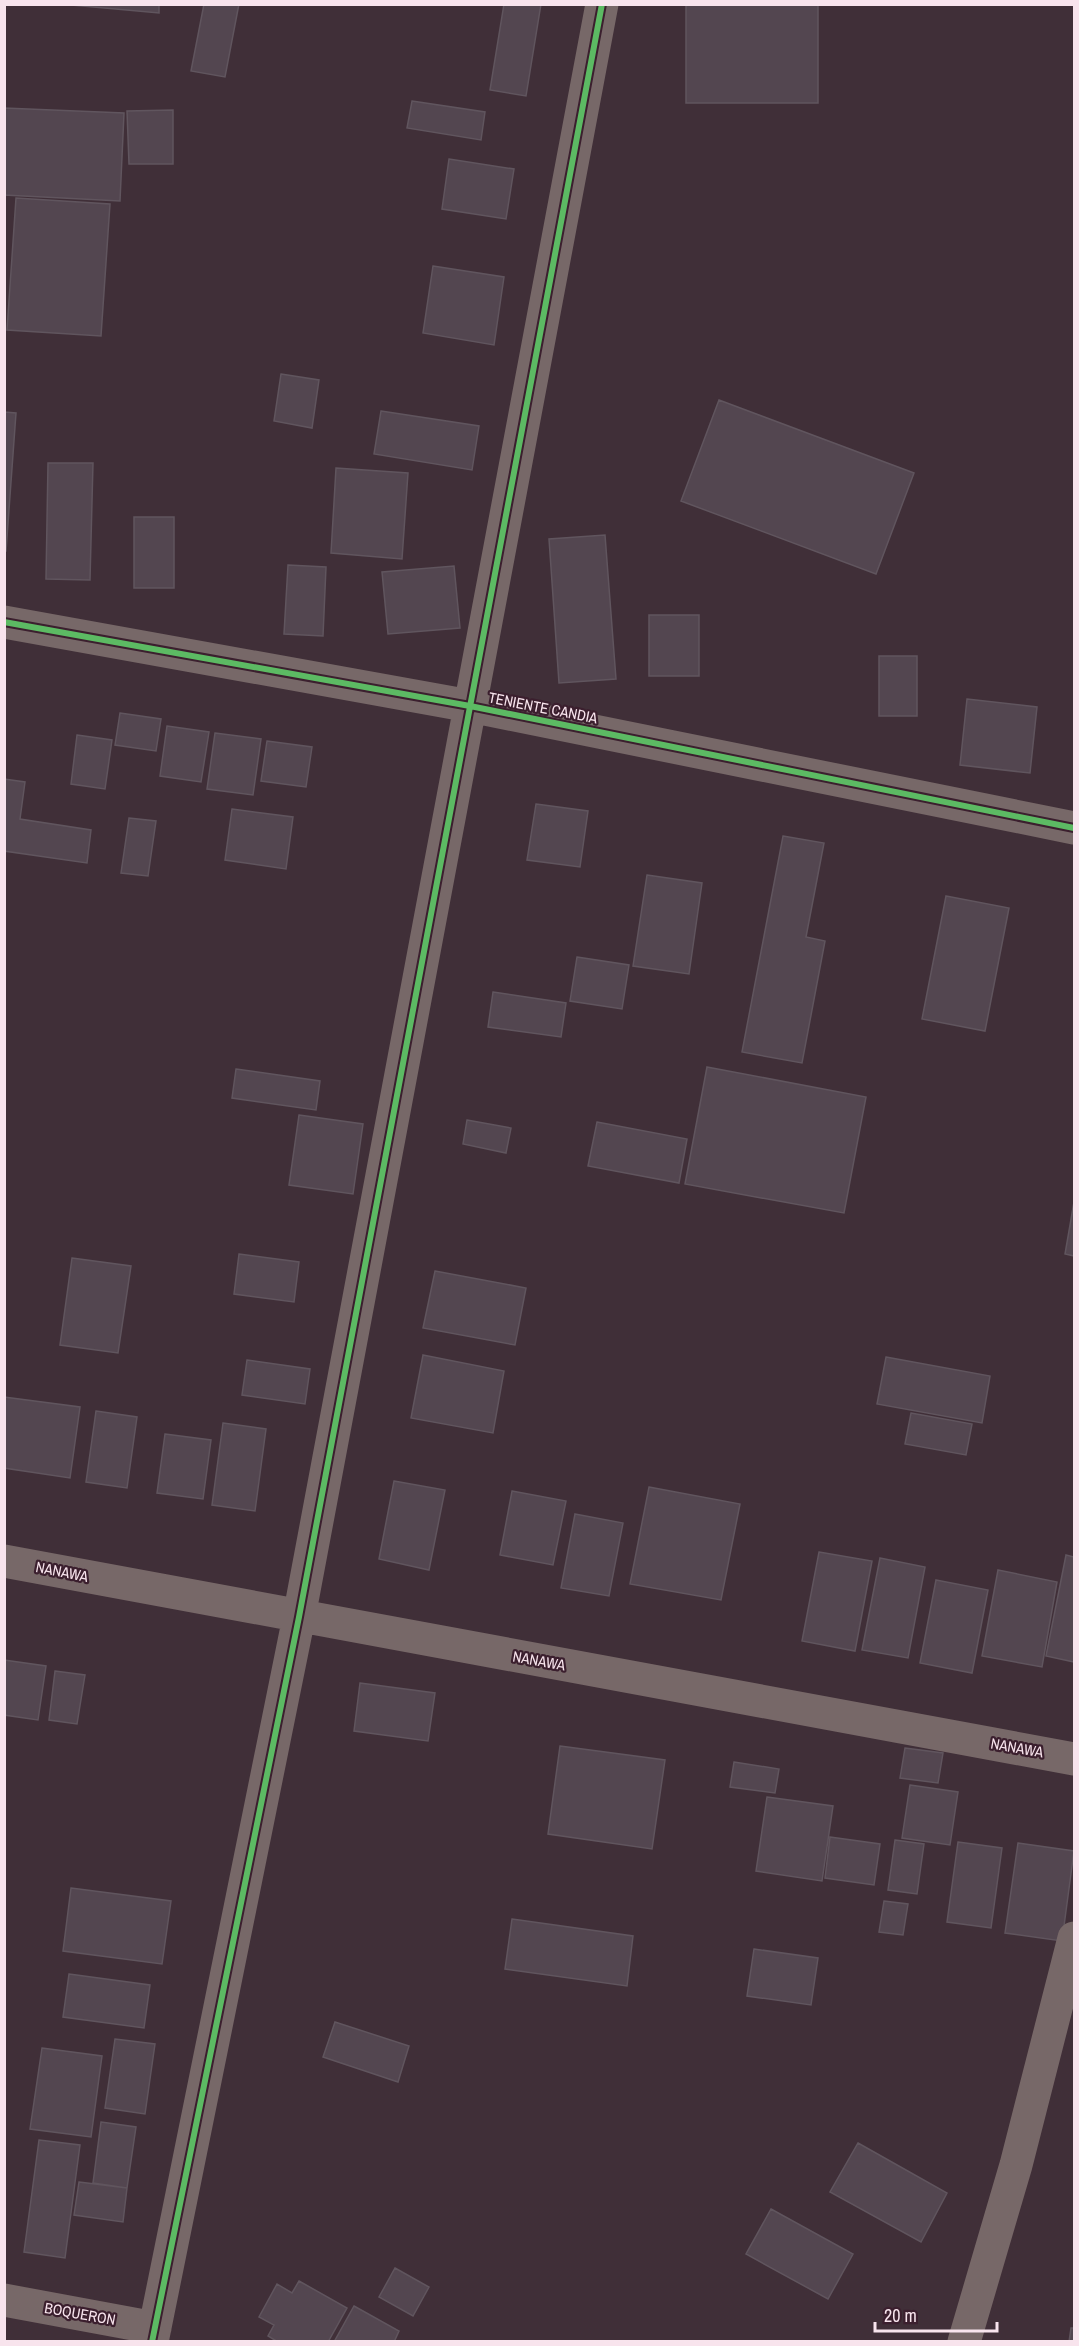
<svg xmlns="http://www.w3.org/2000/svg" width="1079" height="2346" font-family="'Archivo Narrow',sans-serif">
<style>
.building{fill:#534650;stroke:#60555e;stroke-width:1.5}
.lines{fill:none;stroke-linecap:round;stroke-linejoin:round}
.minor{stroke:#776868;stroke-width:33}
.cycleway-casing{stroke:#3b1f2e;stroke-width:10}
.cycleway{stroke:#5cba63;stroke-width:6}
.labels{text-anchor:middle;stroke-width:4.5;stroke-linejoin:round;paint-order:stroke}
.street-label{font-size:15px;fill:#f8e4ed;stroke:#3b1f2e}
</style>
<rect width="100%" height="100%" fill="#402f38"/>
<!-- building -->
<path class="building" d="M60,4H159V13Z
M204,4H239L225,77L191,71Z
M504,4H541L526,96L490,90Z
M686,4H818V103H686Z
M412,101L485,112L481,140L407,128Z
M4,108L124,113L120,201L4,195Z
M173,110V164H129L127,111Z
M449,159L514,169L506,219L442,209Z
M16,198L110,204L101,336L7,330Z
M433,266L504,277L494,345L423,333Z
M281,374L319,380L312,428L274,421Z
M719,400L914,473L876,574L681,501Z
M381,411L479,426L472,470L374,454Z
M4,412L16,413L6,551H4Z
M48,463H93L90,580L46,579Z
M336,468L408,473L402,559L331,553Z
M134,517H174V588H134Z
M605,535L616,679L559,683L549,539Z
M288,565L326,567L323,636L284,634Z
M454,566L460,628L388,634L382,572Z
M649,615H699V676H649Z
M879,656H917V716H879Z
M967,699L1037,707L1030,773L960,765Z
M120,713L161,719L156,751L115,745Z
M167,726L209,732L201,782L160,776Z
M215,733L261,739L253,795L207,789Z
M77,735L112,740L105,789L71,784Z
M267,741L312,747L306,787L261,781Z
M4,779L25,782L20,819L91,830L87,863L4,851Z
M536,804L588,811L580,867L527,860Z
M232,809L293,817L286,869L225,860Z
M129,818L156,821L148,876L121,873Z
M783,836L824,843L806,937L825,941L802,1063L742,1052Z
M647,875L702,883L689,974L633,966Z
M946,896L1009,908L985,1031L922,1019Z
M577,957L629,965L622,1009L570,1001Z
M493,992L566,1003L561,1037L488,1027Z
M707,1067L866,1097L844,1213L685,1184Z
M236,1069L320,1081L316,1110L232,1098Z
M299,1115L363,1124L353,1194L289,1185Z
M467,1120L511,1128L506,1153L463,1144Z
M597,1122L687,1139L679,1183L588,1166Z
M1074,1202V1256L1065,1254Z
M239,1254L299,1262L294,1302L234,1294Z
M72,1258L131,1266L118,1353L60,1345Z
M435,1271L526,1288L515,1345L423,1328Z
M423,1355L504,1371L493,1433L411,1418Z
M886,1357L990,1376L982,1423L877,1404Z
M247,1360L310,1369L305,1404L242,1395Z
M4,1397L80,1407L70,1478L4,1468Z
M96,1411L137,1417L127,1488L86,1482Z
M911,1413L972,1424L966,1455L905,1444Z
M223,1423L266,1429L255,1511L212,1505Z
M165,1434L211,1440L203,1499L157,1493Z
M394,1481L445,1490L429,1570L379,1559Z
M649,1487L740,1504L721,1600L630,1584Z
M512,1491L566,1501L553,1565L500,1555Z
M575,1514L623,1523L609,1596L561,1588Z
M819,1552L872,1561L855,1651L802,1641Z
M1066,1555L1074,1557V1662L1046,1656Z
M880,1558L925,1567L908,1658L862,1650Z
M998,1570L1057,1582L1042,1667L982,1656Z
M936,1580L988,1590L972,1673L920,1663Z
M4,1660L46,1666L38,1720L4,1715Z
M55,1671L85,1675L77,1724L49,1720Z
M360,1683L435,1693L428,1741L354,1731Z
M560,1746L665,1760L652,1849L548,1834Z
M905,1748L943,1753L938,1783L900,1778Z
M734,1762L779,1769L775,1793L730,1787Z
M910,1785L958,1792L950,1845L902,1838Z
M767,1797L833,1806L822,1881L756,1871Z
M830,1837L880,1844L874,1885L825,1878Z
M895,1840L924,1844L917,1894L888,1890Z
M958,1842L1002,1848L991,1928L947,1922Z
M1018,1843L1074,1851L1062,1941L1005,1933Z
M71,1888L171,1901L162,1964L63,1951Z
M884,1901L908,1904L903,1935L879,1932Z
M512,1919L633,1936L627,1986L505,1969Z
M754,1949L818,1958L811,2005L747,1996Z
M69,1974L150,1985L144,2028L63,2017Z
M335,2022L409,2046L398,2082L323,2057Z
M115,2039L155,2044L145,2114L105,2108Z
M42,2048L102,2056L91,2137L30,2129Z
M101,2122L136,2127L127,2188L93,2183Z
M39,2140L80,2145L65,2258L24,2252Z
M858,2143L947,2193L921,2242L830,2192Z
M79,2182L127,2188L123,2222L74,2215Z
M771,2209L853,2254L828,2299L746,2254Z
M395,2268L429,2287L413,2316L379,2297Z
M299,2281L347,2308L328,2342H278L268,2336L274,2325L259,2317L277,2284L292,2293Z
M354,2306L399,2331L394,2342H334Z
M1071,2328H1074V2342H1069Z"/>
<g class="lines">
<!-- minor -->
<path class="minor" d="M4,622L470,706L1074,828
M4,1561L1074,1759
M4,2300L155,2328
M152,2342L299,1617L602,4
M964,2342L1016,2165L1074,1938"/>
<defs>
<path id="cycleway" d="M4,622L470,706L1074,828
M152,2342L299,1617L602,4"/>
</defs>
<!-- cycleway casing -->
<use href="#cycleway" class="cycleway-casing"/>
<!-- cycleway -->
<use href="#cycleway" class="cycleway"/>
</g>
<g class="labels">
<!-- street labels -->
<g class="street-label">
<text transform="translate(543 708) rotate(11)" y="5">TENIENTE CANDIA</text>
<text transform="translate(62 1572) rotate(11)" y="5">NANAWA</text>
<text transform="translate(539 1661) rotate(10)" y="5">NANAWA</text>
<text transform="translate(1017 1748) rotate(10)" y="5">NANAWA</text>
<text transform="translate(80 2314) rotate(10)" y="5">BOQUERON</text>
</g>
</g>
<!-- border -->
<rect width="1079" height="2346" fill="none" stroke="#f8e4ed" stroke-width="12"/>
<!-- scale -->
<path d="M875 2322v9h122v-9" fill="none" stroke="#f8e4ed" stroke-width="3"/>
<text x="884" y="2322" font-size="18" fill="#f8e4ed" stroke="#3b1f2e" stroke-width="4.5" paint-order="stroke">20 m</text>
</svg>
